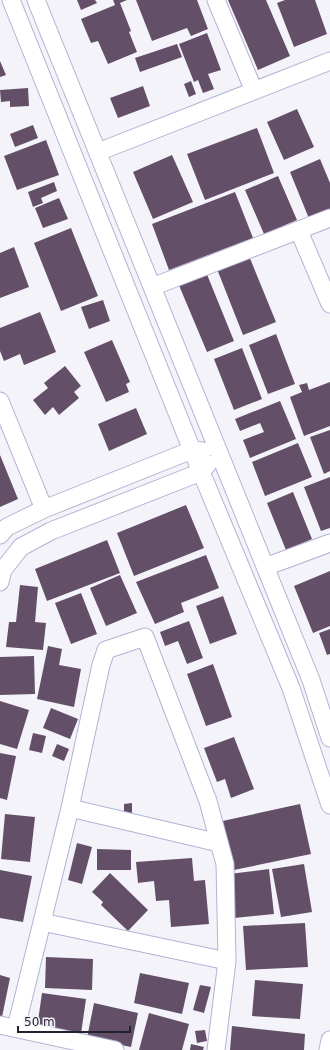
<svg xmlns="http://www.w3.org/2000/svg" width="330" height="1050" font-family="'DejaVu Sans',sans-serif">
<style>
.building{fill:#635068}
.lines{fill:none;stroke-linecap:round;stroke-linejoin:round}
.minor-casing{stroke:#b5b2d3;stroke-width:19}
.minor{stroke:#fff;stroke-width:17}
</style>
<rect width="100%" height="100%" fill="#f4f3fa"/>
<!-- building -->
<path class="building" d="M77,0H95L97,3L81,10Z
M113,0H127L120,3L131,31L129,32L137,52L108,64L98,41L91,43L81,19L115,5Z
M136,0H197L208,29L191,36L187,28L152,41Z
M228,0H266L290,56L258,70Z
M285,0H315L327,34L294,47L277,3Z
M207,33L221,70L208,74L214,89L203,93L198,80L194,82L179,44Z
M177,44L182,57L140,72L135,58Z
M0,61L6,75L0,77Z
M191,81L196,94L189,97L184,84Z
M143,86L150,106L118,118L110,98Z
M28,88L29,106L10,107V101L1,102L0,90Z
M297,109L314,147L284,160L267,122Z
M33,125L38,138L15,147L10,134Z
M257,128L274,173L205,200L187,154Z
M46,140L59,175L17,190L4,156Z
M172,155L193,202L153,219L133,172Z
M320,159L330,183V213L310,221L290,172Z
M278,176L297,220L264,234L245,190Z
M54,182L57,191L41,198L43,203L33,207L28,192Z
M235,192L253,238L169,270L152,224Z
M59,198L68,219L43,228L35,208Z
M71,228L98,296L61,311L34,243Z
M14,247L29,287L0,298V253Z
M249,256L276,322L243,335L217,269Z
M206,272L234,341L207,352L178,283Z
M103,300L110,321L89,329L81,307Z
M40,312L56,352L24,365L20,354L4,361L0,351V328Z
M276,334L295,384L268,394L249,345Z
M112,340L130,382L126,384L129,392L106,402L84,352Z
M242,348L262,399L234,410L214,359Z
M65,366L81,386L74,392L79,398L59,415L53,407L45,415L33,400L48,388L44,383Z
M330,382V426L304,436L290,397L302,392L299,385L307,383L309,390Z
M280,401L296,439L250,458L243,440L264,432L260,423L240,431L235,419Z
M136,408L147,434L109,451L98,424Z
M330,430V471L324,474L310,437Z
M298,443L312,477L265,496L252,462Z
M0,455L18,499L0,507Z
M330,477V528L321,531L304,487Z
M293,492L312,539L286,550L267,503Z
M186,505L204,548L134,576L117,533Z
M107,540L120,573L47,601L35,569Z
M206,555L219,588L181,603L184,612L155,624L136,582Z
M330,571V626L313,633L294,586Z
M120,575L137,613L106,626L90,588Z
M20,585L38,587L35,622L46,623L43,650L6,647L9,622H16Z
M81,593L97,634L71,644L55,603Z
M223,596L237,634L210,644L196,606Z
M189,621L203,658L187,664L178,641L165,646L160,632Z
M330,629V654L327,655L319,633Z
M48,646L62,649L59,665L81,669L74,707L37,699Z
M34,656L35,694L0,695V657Z
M213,664L232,717L206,726L187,674Z
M0,701L29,710L17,749L0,744Z
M51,708L78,719L70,739L43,728Z
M33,733L46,736L42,753L29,750Z
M234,737L254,789L231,798L225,779L217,782L204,748Z
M57,744L69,749L64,761L52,756Z
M0,753L16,756L7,800L0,798Z
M132,803V814H124V804Z
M300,804L311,854L229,871L218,822Z
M5,814L35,817L30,862L1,859Z
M77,843L92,847L82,884L68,880Z
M97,849L131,850V870H97Z
M192,858L194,881L205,880L209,924L171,927L169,900L156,901L154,881L138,883L136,862Z
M304,864L312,912L281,917L272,869Z
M269,869L274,914L234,918L229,874Z
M0,870L32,876L23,922L0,918Z
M110,873L148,910L128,931L101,905L103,902L92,892Z
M305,923L308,967L246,970L243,926Z
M46,957L93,959L92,990L45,988Z
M140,973L189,983L182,1014L134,1003Z
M0,975L10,978L1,1022H0Z
M255,980L303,984L300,1019L252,1016Z
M200,985L211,987L204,1013L193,1010Z
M42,993L86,999L81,1034L37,1028Z
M94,1003L138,1013L131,1047L87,1038Z
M149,1013L189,1024L182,1050H139Z
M232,1026L305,1034L304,1050H230Z
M205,1030L207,1041L197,1043L195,1031Z
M191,1044L204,1047L203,1050H190Z"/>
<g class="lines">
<defs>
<path id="minor" d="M11,0L192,450L291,688L330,805
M36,0L311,680L330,738
M216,0L254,91
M98,152L330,61
M299,231L330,304
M152,287L330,218
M0,401L44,509
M0,535L7,527L44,509L192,450L203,451
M265,567L330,543
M0,582L3,570L21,547L51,531L201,472L208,464
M70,808L219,843
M42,922L227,961
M0,1025L115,1050
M16,1028L70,808L101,665L106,650L145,637L208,801L225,864L227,961L216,1050
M328,1050L330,1040"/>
</defs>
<!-- minor casing -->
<use href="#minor" class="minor-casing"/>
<!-- minor -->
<use href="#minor" class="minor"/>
</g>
<!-- scale -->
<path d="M18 1026v6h112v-6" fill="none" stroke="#23222f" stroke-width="2"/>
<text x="24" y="1026" font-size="12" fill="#23222f" stroke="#f4f3fa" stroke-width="3" paint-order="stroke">50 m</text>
</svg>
